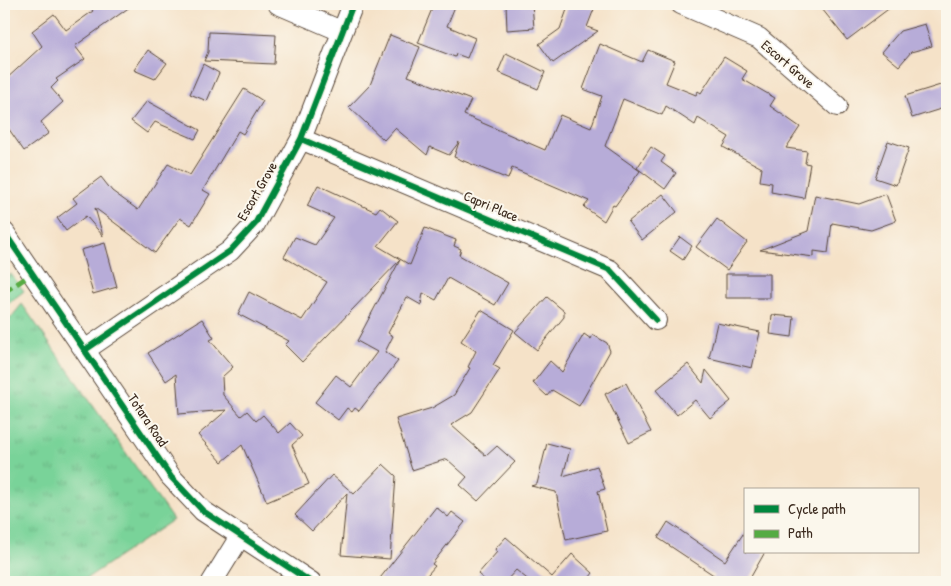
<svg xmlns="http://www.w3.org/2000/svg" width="951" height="586" font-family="'Patrick Hand',sans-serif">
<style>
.grass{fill:url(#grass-tufts);stroke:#5a7e5c}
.park{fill:url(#park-crowns);stroke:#5a7e5c}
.building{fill:#b7acd8}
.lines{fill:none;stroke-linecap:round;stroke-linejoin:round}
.street-casing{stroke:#574638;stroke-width:22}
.street{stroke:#fff;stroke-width:20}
.quiet{stroke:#55ab43;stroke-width:5;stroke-dasharray:10 5;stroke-linecap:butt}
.cycleway-casing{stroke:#fbf7ec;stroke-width:9}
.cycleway{stroke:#00873e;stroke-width:6}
.labels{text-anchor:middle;stroke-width:4;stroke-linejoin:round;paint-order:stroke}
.street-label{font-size:14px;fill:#3b2a1e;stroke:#fbf7ec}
</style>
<defs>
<pattern id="grass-tufts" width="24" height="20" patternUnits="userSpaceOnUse" patternTransform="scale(1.25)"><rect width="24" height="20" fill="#79d399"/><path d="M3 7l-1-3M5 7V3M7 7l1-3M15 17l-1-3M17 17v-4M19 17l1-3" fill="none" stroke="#6ab583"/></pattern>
<pattern id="park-crowns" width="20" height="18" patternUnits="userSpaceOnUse" patternTransform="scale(1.25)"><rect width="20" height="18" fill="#79d399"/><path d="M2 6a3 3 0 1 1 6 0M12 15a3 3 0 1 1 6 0" fill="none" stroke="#6ab583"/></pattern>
</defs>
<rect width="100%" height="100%" fill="#fbf7ec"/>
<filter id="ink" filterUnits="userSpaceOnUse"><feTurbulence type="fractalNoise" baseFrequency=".02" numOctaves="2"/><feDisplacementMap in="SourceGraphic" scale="10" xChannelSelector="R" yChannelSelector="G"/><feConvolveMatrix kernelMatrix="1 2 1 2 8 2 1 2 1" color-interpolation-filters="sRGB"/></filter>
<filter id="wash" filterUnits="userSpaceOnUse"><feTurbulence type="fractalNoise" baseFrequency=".0096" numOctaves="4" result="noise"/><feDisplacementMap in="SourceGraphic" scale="20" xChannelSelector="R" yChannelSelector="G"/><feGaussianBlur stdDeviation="1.12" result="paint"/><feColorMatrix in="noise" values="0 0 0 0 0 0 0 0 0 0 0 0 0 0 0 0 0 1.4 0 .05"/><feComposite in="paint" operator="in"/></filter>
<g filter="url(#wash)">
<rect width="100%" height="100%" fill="#f5e2c8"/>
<!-- grass -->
<path class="grass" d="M22,304L173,520L81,582H4V326Z"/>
<!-- park -->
<path class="park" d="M11,274L24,291L4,307V279Z"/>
<g id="blocks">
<!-- building -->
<path class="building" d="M88,4H134L75,46L85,59L56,79L58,81L51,88L63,102L41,122L49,133L24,151L4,122V81L42,46L32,31L54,14L66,30L93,11Z
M434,4H456L447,26L475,38L467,58L456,54L455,57L418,43Z
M506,4H532L534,28L507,30Z
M569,4H580L594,9L587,27L598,31L553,63L539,44L560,29Z
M818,4H895L847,40Z
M925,24L932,46L911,52L899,66L882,52L900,31Z
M209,32L276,35L274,64L204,61L208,52Z
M390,35L420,47L408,76L471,100L464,115L545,150L560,115L591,128L602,96L583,89L600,44L642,62L648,50L675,61L666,83L696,95L698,91L701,93L724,57L747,71L742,79L775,98L770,106L800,127L786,148L807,151L805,163L810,164L804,198L771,192L772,183L760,181L762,168L723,147L729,137L698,118L695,125L666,106L662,115L623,99L605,146L640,171L615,206L613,205L604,221L584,207L589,201L512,168L508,179L454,157L459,142L449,155L430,147L427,155L395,128L384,140L349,107L370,85Z
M148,50L167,63L155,79L134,70Z
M506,53L545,72L538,89L498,72Z
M203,64L219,73L207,101L190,94Z
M947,83V107L912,118L905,96Z
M244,89L263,101L243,134L238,131L203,190L210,194L191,225L180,218L155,253L95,208L103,236L86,216L66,231L57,218L77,203L73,198L101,177L112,191L138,210L168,164L190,175Z
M147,101L200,130L195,139L155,122L147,133L131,121Z
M888,141L909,148L896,185L875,178Z
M651,147L665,156L661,162L676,173L665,189L637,168Z
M318,185L376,212L380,207L398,221L378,246L410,265L425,228L456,240L454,246L461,249L459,255L508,283L495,305L448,278L436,300L423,293L421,305L407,297L388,333L393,336L385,352L398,361L359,411L355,408L352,412L347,408L338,420L315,402L336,375L351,387L377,352L357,341L400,260L302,362L285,345L289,341L238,314L249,292L302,320L327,282L284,257L295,237L315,245L334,218L307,206Z
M663,194L677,212L642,240L628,222Z
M886,194L896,221L871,230L832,223L828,253L814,251V257L760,250L808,231L815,195L859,204Z
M717,219L747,242L727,270L696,247Z
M680,237L692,246L683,260L670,251Z
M105,243L117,287L93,294L81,250Z
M726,274H770V298H726Z
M547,297L564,311V317L537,350L515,332Z
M481,310L514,330L493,365L500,369L472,412L451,425L486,456L497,446L515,462L478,501L460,485L467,477L447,459L412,470L396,419L432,408L454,395L470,368L468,367L476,351L461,341Z
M772,315L794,317L792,337L770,334Z
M202,319L214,338L210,340L233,367L222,377L223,395L241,416L247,411L256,421L263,415L279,433L290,423L302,436L292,445L309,484L267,502L242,445L222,462L198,435L227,410L179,414L176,374L166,381L148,353Z
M717,323L760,332L752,368L709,358Z
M584,334L591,339L593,335L607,343L610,351L579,406L552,390L547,396L533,383L550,361L562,372Z
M688,364L703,383L706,370L731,401L710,418L695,400L677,415L656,390Z
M626,383L651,432L629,443L605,394Z
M547,443L570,449L563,476L597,466L605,489L598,491L607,531L566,540L556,492L531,486L537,484Z
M383,464L396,476L390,559L341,555L347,493L312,531L295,515L332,475L354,494Z
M436,507L448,517L452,512L465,522L432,564L435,566L421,582H377Z
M668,522L725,561L745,531V552H765L748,582H711L715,576L658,538Z
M506,537L552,577L572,554L593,573L586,582H531L516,570L505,582H487L478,574L497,552L495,549Z"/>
</g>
</g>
<g filter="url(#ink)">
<use href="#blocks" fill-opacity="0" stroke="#574638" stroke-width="1"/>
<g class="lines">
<defs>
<path id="street" d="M278,4L341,31
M681,4L759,38L837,106
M301,139L610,270L656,320
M4,232L171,477L203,511L311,582
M85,350L230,251L255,224L301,139L353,4
M212,582L241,535"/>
</defs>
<!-- street casing -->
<use href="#street" class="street-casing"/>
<!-- street -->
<use href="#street" class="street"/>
<!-- quiet -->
<path class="quiet" d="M4,292L32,274"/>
<defs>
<path id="cycleway" d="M301,139L610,270L656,320
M4,232L171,477L203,511L311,582
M85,350L230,251L255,224L301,139L353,4"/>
</defs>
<!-- cycleway casing -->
<use href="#cycleway" class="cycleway-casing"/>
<!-- cycleway -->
<use href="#cycleway" class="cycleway"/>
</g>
</g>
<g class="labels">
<!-- street labels -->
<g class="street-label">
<text transform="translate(788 64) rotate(41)" y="5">Escort Grove</text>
<text transform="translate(257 191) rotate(-60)" y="5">Escort Grove</text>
<text transform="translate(491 206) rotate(23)" y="5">Capri Place</text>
<text transform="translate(148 420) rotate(56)" y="5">Totara Road</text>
</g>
</g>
<!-- margin -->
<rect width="951" height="586" fill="none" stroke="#fbf7ec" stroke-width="20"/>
<!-- legend -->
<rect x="744" y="488" width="175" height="65" fill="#fbf7ec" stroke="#aea59a"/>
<rect x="754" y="505" width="25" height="8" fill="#00873e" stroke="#aea59a"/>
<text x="788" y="514" font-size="15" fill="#3b2a1e">Cycle path</text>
<rect x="754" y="530" width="25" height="8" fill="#55ab43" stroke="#aea59a"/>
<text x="788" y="538" font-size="15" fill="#3b2a1e">Path</text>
</svg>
